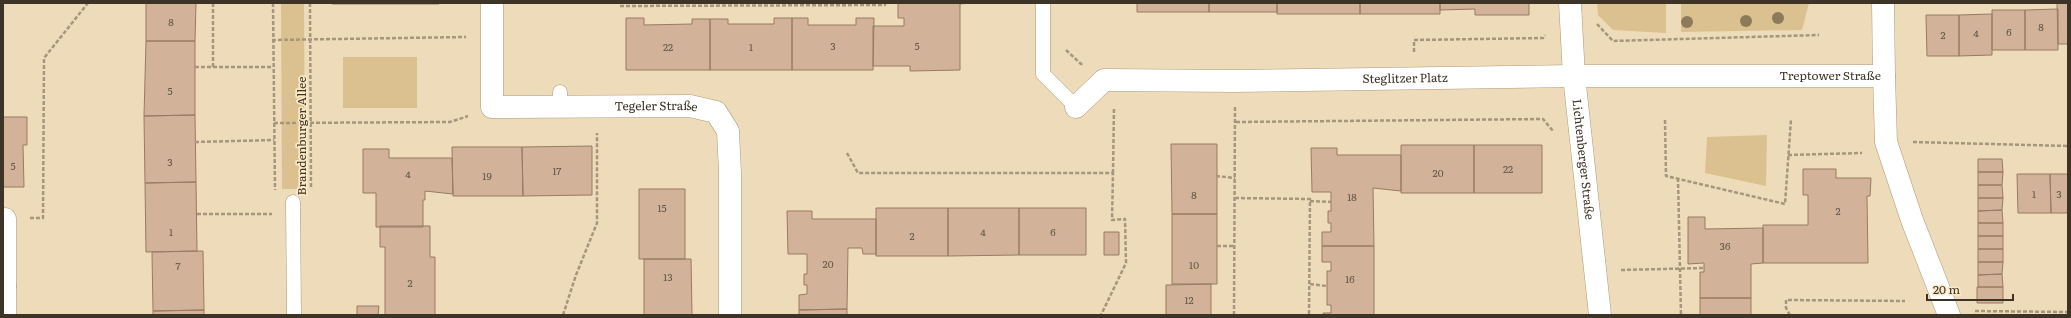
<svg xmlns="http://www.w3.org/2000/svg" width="2071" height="318" font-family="Literata,serif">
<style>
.green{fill:#dcc190}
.building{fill:#d2b399;stroke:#987b63}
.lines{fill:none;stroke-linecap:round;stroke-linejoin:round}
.service-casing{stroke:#ad9b7a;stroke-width:15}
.minor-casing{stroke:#ad9b7a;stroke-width:23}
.path{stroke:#a5967d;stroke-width:2.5;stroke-dasharray:4 2;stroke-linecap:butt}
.service{stroke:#fff;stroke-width:14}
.minor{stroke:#fff;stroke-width:22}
.tree{fill:#8c7a58}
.labels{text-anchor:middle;stroke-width:3.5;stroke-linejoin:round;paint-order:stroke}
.number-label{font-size:10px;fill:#625444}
.street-label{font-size:12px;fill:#3c3427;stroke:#fbe8c5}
</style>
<rect width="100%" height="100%" fill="#eedbb9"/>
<!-- green -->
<path class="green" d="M281,3H304L305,189H282Z
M1597,3H1666V33L1613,30L1598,15Z
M1681,3H1809L1802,30L1681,32Z
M343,57H417V108H343Z
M1767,135L1766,186L1705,173L1707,137Z"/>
<!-- building -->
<path class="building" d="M146,3H196L195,41H146Z
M332,3H439V4H332Z
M898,3H969L960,4V70L910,71V66H873V26H904V18H898Z
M1137,3H1209V12H1137Z
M1209,3H1277V12H1209Z
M1277,3H1360V14H1277Z
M1360,3H1440V14H1360Z
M1440,3H1529V15H1475V9L1440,10Z
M2057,3H2068V44H2058Z
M2058,9V50H2025V10Z
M1992,10H2025V50H1992Z
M1992,14V55L1959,56V15Z
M1926,15H1959V56H1927Z
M626,18H644V25L692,24V19H710V70H626Z
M774,18H792V70H710V19H728V24H774Z
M792,18H808V25H856V18H874L873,70H792Z
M146,41H195V115L144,116Z
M195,115L196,182L145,183L144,116Z
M3,117H27V145H23L24,187H3Z
M1171,144H1217V214H1172Z
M1401,145H1474V193H1401Z
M1474,145H1542V193H1474Z
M592,146V195L523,196L522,147Z
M452,147H522L523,196H453Z
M1311,148H1337V155H1401V191L1373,188L1374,246H1322V232H1331V223H1328V211H1331V192H1312Z
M363,149H389V158H452L453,194L425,191V200H423V227H376V193H363Z
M1978,159H2002L2003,172H1978Z
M1803,169H1836V178H1871L1870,196H1867L1868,263H1763V225H1808V195H1803Z
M1978,172H2003L2002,185H1978Z
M2017,174H2050L2051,213H2018Z
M2050,174H2068V213H2051Z
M196,182L197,251L146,252L145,183Z
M1978,185H2002L2003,198H1978Z
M639,189H685V259H639Z
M1978,198H2003L2002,210L1978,211Z
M876,208H948V256H876Z
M948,208H1019V255L948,256Z
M1019,208H1086V255H1019Z
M2002,210L2003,223H1978V211Z
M787,211H812V219H876V254H863L862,248H848L847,309L799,310V295L807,294V285H804V274H807V254H788Z
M1172,214H1217V284H1172Z
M1688,217H1705V229L1763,228V263L1751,264V298H1700V272H1704V263L1688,264Z
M1978,223H2003V236H1978Z
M380,226H430V257H435V315H385V247H380Z
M1104,232H1119V255H1104Z
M1978,236H2003V249H1978Z
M1322,246H1374V315H1323V313H1331V305H1327V271H1331V262H1322Z
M1978,249H2003V262H1978Z
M203,251L204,310L153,311L152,252Z
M644,259H691L692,315H644Z
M1978,262H2003L2002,274L1978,275Z
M2002,274L2003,287H1978V275Z
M1211,284V315H1166V285Z
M1977,287H2003V303H1977Z
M1700,298H1751V315H1700Z
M357,306H379L378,315H357Z
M847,309V315H799V310Z
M204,310V315H153V311Z"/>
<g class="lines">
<defs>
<path id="service" d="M1043,3V74L1076,107
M560,92V108
M293,202L294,315"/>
<g id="minor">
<path id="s1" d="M492,3V107L690,106L716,112L728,131L730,173V315"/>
<path id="s2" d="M1570,3L1574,76L1600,315"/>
<path d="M1883,3L1884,76"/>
<path id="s3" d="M1076,107L1104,80L1235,81L1574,76H1884L1886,142L1912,220L1949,315"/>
<path d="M3,286H5V219"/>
<path d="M5,286V315"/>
</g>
</defs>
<!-- service casing -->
<use href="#service" class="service-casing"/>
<!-- minor casing -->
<use href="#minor" class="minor-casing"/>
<!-- path -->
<path class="path" d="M213,3V67
M273,3L275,190
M310,3L311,188
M620,6L885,5V3
M1597,24L1613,41L1819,35
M272,40L466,37
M1066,50L1081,64H1084
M1414,52V40L1543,38L1545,35
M195,67H273
M1665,120L1666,176L1785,204L1791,119
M1236,122L1543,119L1553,131
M274,123L450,122L468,116
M195,142L274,140
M1913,142L2068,146
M847,153L858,173H1113L1112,220L1125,219L1126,263L1101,315
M1788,155L1862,153
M1113,173L1114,107
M1216,176L1235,178
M1678,178L1681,315
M1235,198L1310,199L1309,315
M1310,201L1331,202
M197,214H272
M30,218H43L44,58L88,3
M1217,246H1234
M1621,270L1704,268
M1310,284L1327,286
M1975,311L2068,312
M563,315L576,275L597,223V133
M1234,315L1235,106
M1790,315L1786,308V300L1905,301"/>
<!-- service -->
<use href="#service" class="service"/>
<!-- minor -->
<use href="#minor" class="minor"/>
</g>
<!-- trees -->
<g class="tree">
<circle cx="1778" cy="18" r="6"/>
<circle cx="1746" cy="21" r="6"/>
<circle cx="1687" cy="22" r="6"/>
</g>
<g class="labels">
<!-- number labels -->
<g class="number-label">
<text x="171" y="26">8</text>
<text x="2041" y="31">8</text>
<text x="2009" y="36">6</text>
<text x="1976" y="37">4</text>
<text x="1943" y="39">2</text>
<text x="833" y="50">3</text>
<text x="917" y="50">5</text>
<text x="668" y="51">22</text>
<text x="751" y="51">1</text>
<text x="170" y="95">5</text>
<text x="170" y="166">3</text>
<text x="13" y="170">5</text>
<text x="1508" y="173">22</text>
<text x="557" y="175">17</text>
<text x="1438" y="177">20</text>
<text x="408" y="178">4</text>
<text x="487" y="180">19</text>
<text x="2034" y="198">1</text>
<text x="2059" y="198">3</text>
<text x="1194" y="199">8</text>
<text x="1352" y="201">18</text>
<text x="662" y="212">15</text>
<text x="1838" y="215">2</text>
<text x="171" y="236">1</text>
<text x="983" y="236">4</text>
<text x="1053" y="236">6</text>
<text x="912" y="240">2</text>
<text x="1725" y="250">36</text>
<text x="828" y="268">20</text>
<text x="1194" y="269">10</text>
<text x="178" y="270">7</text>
<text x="668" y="281">13</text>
<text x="1350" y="283">16</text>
<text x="410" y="287">2</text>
<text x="1189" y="304">12</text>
</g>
<!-- street labels -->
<g class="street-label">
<text dy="4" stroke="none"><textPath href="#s3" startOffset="340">Steglitzer Platz</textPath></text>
<text dy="4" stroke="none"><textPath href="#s3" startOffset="765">Treptower Straße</textPath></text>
<text dy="4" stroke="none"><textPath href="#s1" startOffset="268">Tegeler Straße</textPath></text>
<text transform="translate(302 136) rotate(-90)" y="4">Brandenburger Allee</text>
<text dy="4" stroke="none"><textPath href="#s2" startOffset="157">Lichtenberger Straße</textPath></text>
</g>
</g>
<!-- border -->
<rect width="2071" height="318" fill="none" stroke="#3c3427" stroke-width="8"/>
<!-- scale -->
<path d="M1927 294v6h86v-6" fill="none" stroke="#3c3427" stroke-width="2"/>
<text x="1933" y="294" font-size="12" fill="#3c3427" stroke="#fbe8c5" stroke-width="3" paint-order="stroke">20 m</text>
</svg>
